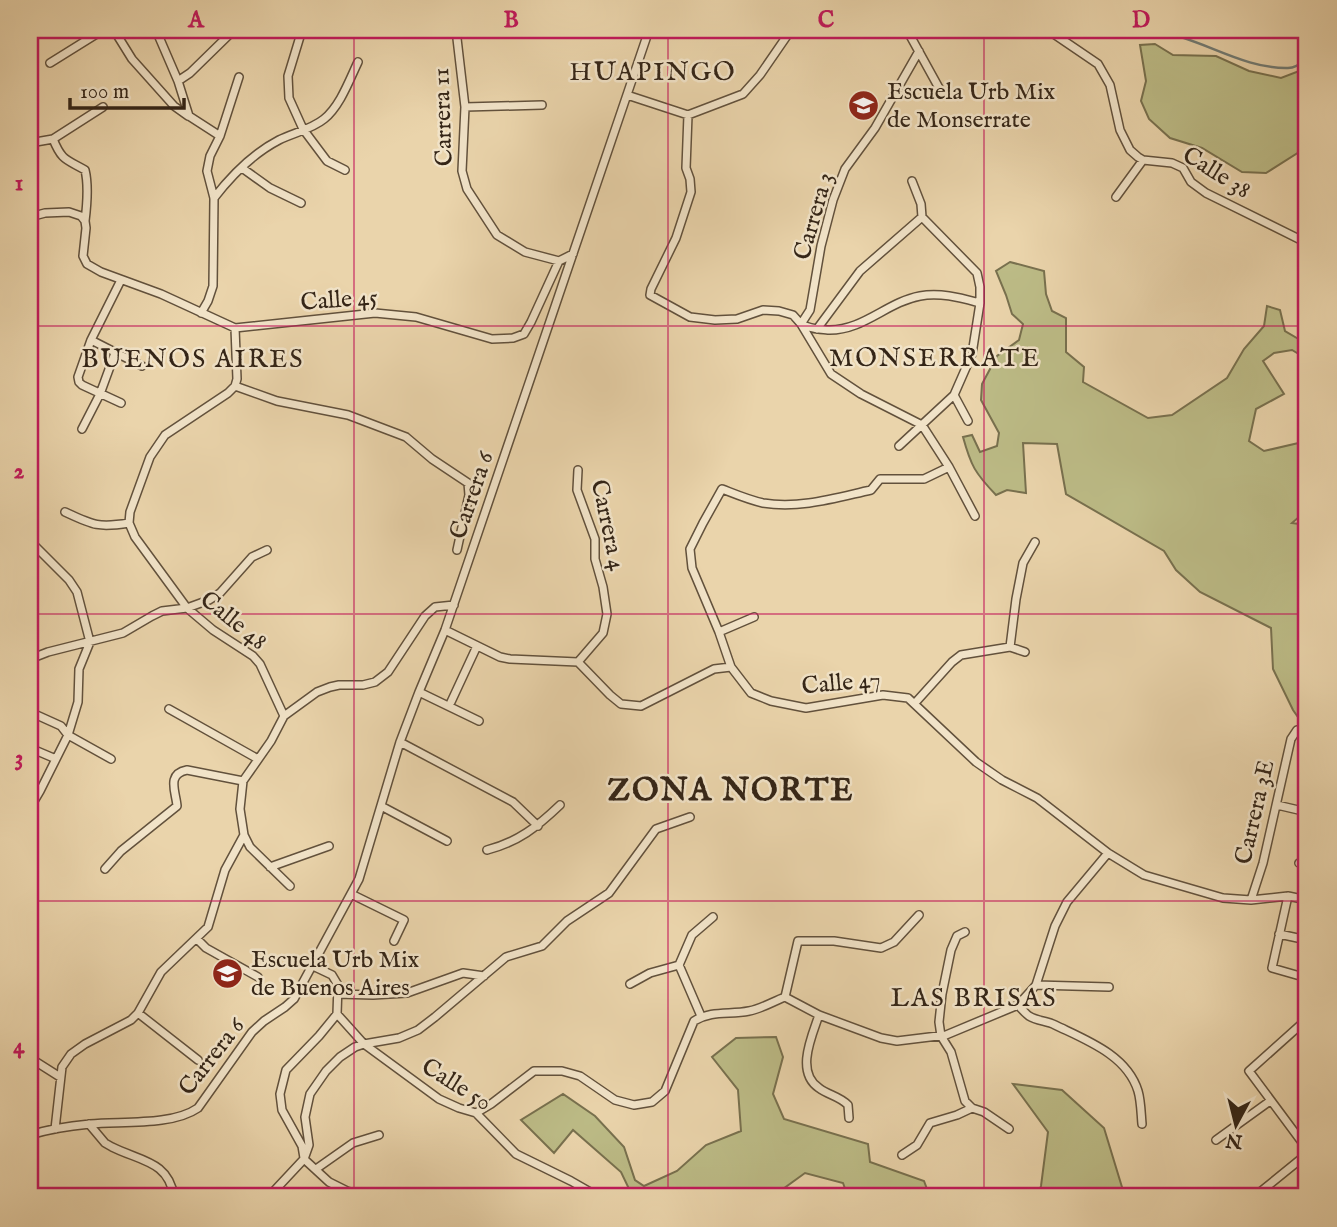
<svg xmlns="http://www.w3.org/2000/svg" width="1337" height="1227" font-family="'IM FELL English',serif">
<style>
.green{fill:#bcbb86;stroke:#78704e;stroke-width:2}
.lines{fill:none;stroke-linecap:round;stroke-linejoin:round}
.stream{stroke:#727c75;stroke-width:2.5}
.minor-casing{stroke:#62513c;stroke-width:10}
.minor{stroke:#f1e3c8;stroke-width:7}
.grid{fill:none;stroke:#c2185b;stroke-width:2;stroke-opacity:0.55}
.labels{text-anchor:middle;stroke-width:5;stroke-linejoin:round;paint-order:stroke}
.poi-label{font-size:24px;fill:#342517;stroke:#f1e3c8;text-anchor:start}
.street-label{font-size:24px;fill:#342517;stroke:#f1e3c8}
.neighbourhood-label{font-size:26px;letter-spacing:2px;fill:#342517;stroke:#f1e3c8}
.district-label{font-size:32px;font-weight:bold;letter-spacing:2px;fill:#342517;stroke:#f1e3c8}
.neatline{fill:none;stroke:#c2185b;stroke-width:2.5}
.grid-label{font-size:23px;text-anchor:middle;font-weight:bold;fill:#c2185b}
</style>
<rect width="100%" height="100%" fill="#ead4ab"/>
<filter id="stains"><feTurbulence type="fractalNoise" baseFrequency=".00286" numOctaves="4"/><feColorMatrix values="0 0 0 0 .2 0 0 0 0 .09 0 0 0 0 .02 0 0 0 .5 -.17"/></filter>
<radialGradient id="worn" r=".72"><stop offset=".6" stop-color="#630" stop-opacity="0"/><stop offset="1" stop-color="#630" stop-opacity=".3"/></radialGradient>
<!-- green -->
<path class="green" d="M1155,44L1173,55L1216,56L1249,71L1281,78L1307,68V147L1266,173L1242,172L1202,148L1170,138L1149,119L1141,101L1146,81L1140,45Z
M1010,262L1044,271L1046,294L1052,311L1066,318V352L1084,367L1083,382L1148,418L1172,415L1227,378L1244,349L1264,326L1267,306L1280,310L1285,331L1307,344V359L1292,350L1274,353L1263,361L1284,394L1256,409L1249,441L1264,451L1307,441V510L1292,523L1307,525V730L1293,710L1273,669L1271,628L1200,592L1176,570L1164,551L1066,494L1057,444L1023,443L1026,493L1007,490L996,495C975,473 971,466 963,437L972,435L980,452L997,446L999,433L981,400L982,384L997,356L1019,340L1023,324L1012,314L1006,295L996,271Z
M776,1037L783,1057L773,1094L784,1119L868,1144L870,1162L924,1181L930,1197H848L843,1183L805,1173L783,1189L785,1197H716L631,1193L621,1172L573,1130L554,1153L521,1120L563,1094L595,1116L624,1147L635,1180L644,1186L677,1171L706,1145L741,1131L738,1090L712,1057L736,1038Z
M1013,1084L1062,1090L1104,1128L1125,1197H1037L1041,1186L1048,1132Z"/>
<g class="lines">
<!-- stream -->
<path class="stream" d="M1119,30C1132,37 1148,29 1162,32C1204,40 1244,69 1288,68C1294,68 1302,63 1307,59"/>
<defs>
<path id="minor" d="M114,30L132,59L174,106L188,116
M156,30L178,81L189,116L220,136
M302,30L288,76L289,98L303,129L327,161L345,170
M456,30L465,107L462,171L467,189L497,235L525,252L559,261L573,254
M791,30L760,75L743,94L688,115L686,168L690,179L691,192L676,238L651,289L650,295L690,317L715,320L737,319L763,310L779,311L793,315L801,324L831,374L861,394L922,425L949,467L975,516
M907,30L939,88
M1048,30L1098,64L1110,85L1120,130L1130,150L1138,157L1143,160L1172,163L1183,168L1191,182L1206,193L1307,243
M43,31L48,30
M919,51L875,128L845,169L833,200L821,246L810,310L801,324C810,329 818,329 828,330C863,331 887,302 920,296C940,292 961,298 980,303
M50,63L103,30
M178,81L190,73L234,30
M627,95L688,115
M465,107L542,105
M53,139C62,161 66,159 85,170C89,186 87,205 85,221
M30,143L53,139L103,107
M242,168L270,188L301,203
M1116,197L1143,160
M214,198C231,176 254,153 279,140C293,133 312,129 324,119C340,106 349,81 358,62
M30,217L45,213L69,212L81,216L85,221L86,228L83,256L87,264L101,272L161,294L235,328L375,313L416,317L492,339L513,338L524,334L531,322L559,261
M121,280L91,340L78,377L79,382L82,385L121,403
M201,313L208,301L213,286L214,198L207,171L210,156L220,136L239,77
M30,322L34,331
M235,328L237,379L235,386L228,393L165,435L150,457L130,512L129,523L135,537L187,608L213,630L253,656L260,664L284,716
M817,329L860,271L922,217
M91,340L142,366
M235,386L277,401L348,415L406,437L432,459L468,483L469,495L457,550
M954,395L968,421
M82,429L100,394L115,353
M899,446L954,395L972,354L980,303V287L977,273L922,217L921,204L912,181
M578,470L577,490L595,539V559L603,587L607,614L603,633L578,662
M65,512C93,525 98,528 129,523
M30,541L69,580L77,592L90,642L79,669L78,702L68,735L40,791L30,808
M445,630L500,657L510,659L578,662L610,695L621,704L641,706L714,669L731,667L751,693L771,701L806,708L883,695L908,698L976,762L1002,780L1037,798L1108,853L1144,875L1223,898L1251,900L1288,896L1307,900
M719,632L754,617
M1010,647L1016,599L1023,563L1035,542
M30,659L48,652L123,633L152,616L162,611L187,608L209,600L220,593L252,557L267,550
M731,667L719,632L692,568L690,549L703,523L722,489C735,494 749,500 763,503C800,509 835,498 871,490L880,479H924L949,467
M419,692L479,721
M451,702L477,646
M915,703L952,662L961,655L1010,647L1025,652
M169,709L258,759
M30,712L61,726L68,735L111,759
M400,742L513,802L538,826
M30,748L56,759
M1277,805L1307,812
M381,806L447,841
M487,850C518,842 537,827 560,805
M1299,863L1307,865
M270,867L329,846
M105,869L121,851L177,806C176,792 166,774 187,770L243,781
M290,886L250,847L244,835L240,809L243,781L271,741L284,716L317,692L330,687L339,685H363L375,682L388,672L425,616L435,607L454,605
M351,894L404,920L394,941
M1288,896L1272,968L1307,978
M1251,900L1263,863L1291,739L1297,730L1307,729
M965,932L957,936L951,950L942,994L939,1022L941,1036L951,1052L965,1101L972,1108L984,1112L1009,1129
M1279,934L1307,940
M197,939L206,948L258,977
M679,965L692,935L713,917
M679,965L701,1016
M630,984L650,973L679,965
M1036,985L1109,987
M338,994L373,995L407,993L463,973L484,976
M785,997L819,1015L881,1038L897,1041L946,1035L1018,1005L1036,985L1055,926L1067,902L1108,853
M785,997L798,941H834L881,948L894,942L919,915
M1018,1005C1021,1008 1025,1013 1029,1016C1037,1021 1047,1021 1055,1025C1086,1040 1127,1055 1138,1091C1141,1101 1141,1113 1142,1124
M138,1013L198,1060
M337,1014L364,1044L439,1099L459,1108L476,1113L516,1154L571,1181L599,1197
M819,1015C812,1036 795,1072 819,1088C828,1095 839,1096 848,1105L849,1118
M1307,1019L1249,1071L1307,1149
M30,1058L60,1077
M476,1113L491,1104L534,1071H562L580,1076L615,1100L634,1105L652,1102L665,1091L694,1021C712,1010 730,1015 749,1011C761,1009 774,1001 785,997
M89,1124L105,1143L112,1147C140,1161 169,1161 174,1197
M55,1129L62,1067L71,1054L85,1044L131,1020L138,1013L161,972L208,927L225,870L244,835
M30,1135C49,1129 69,1126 90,1124C122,1121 172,1126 198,1108L252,1032L264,1021L285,1007L294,999L359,879L400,742L419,692L445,630L649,30
M1216,1140L1270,1101
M902,1155L917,1145L930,1123L957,1115L972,1108
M304,1158L302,1146L282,1110L280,1094L286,1070L319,1036L337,1014L338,985L332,975L313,966
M304,1159L329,1182L347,1191L368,1197
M316,1169L353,1143L379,1135
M270,1197L275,1190L304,1159L309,1145L305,1117L310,1094L326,1071L340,1057L355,1047L364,1044L399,1038L418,1030L435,1017L506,957L542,946L567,921L609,893L656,829L690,817
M1254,1197L1307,1154"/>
</defs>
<!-- minor casing -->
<use href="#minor" class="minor-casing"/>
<!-- minor -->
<use href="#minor" class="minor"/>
</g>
<!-- grid -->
<path class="grid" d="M354,30V1197M668,30V1197M984,30V1197M30,326H1307M30,614H1307M30,901H1307"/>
<!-- icons -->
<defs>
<symbol id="school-disc" viewBox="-11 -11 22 22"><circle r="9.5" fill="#8f2418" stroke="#f1e3c8"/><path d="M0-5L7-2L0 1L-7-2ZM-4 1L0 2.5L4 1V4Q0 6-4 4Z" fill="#fff"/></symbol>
</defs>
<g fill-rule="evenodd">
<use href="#school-disc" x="846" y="88" width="35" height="35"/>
<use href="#school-disc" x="210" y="956" width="35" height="35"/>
</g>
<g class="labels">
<!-- poi labels -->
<g class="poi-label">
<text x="887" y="99">Escuela Urb Mix<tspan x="887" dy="28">de Monserrate</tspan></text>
<text x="251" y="967">Escuela Urb Mix<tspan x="251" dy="28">de Buenos Aires</tspan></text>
</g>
<!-- street labels -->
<g class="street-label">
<text transform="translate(442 117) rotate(-92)" y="8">Carrera 11</text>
<text transform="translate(1217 172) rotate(32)" y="8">Calle 38</text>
<text transform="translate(813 216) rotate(-74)" y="8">Carrera 3</text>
<text transform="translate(339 299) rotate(-4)" y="8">Calle 45</text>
<text transform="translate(471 495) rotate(-71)" y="8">Carrera 6</text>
<text transform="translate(609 525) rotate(78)" y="8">Carrera 4</text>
<text transform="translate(234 620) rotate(39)" y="8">Calle 48</text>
<text transform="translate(841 682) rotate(-5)" y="8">Calle 47</text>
<text transform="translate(1254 812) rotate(-77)" y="8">Carrera 3E</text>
<text transform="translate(211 1056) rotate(-52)" y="8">Carrera 6</text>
<text transform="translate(457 1084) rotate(32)" y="8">Calle 50</text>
</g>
<!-- neighbourhood labels -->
<g class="neighbourhood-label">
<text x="653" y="80">HUAPINGO</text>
<text x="935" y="366">MONSERRATE</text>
<text x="193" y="367">BUENOS AIRES</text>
<text x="974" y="1006">LAS BRISAS</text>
</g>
<!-- district labels -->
<g class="district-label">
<text x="731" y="800">ZONA NORTE</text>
</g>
</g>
<!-- margin -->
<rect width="1337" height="1227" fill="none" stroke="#ead4ab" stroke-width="77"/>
<!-- north arrow -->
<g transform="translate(1236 1125) rotate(187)" stroke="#f1e3c8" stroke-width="5" paint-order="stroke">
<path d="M0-5L12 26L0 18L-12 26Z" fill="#342517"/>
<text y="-10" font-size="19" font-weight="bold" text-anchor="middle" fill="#342517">N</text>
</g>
<!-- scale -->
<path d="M70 98v10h114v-10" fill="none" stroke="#342517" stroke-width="3.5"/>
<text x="80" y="98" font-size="21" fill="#342517" stroke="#f1e3c8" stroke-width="5" paint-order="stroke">100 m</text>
<rect x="38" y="38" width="1260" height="1150" class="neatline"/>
<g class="grid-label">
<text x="196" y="27">A</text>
<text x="511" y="27">B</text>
<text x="826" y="27">C</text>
<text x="1141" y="27">D</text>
<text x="19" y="190">1</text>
<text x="19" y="478">2</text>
<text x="19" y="765">3</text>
<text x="19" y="1053">4</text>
</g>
<rect width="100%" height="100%" filter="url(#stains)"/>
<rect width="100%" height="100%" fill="url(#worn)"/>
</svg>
